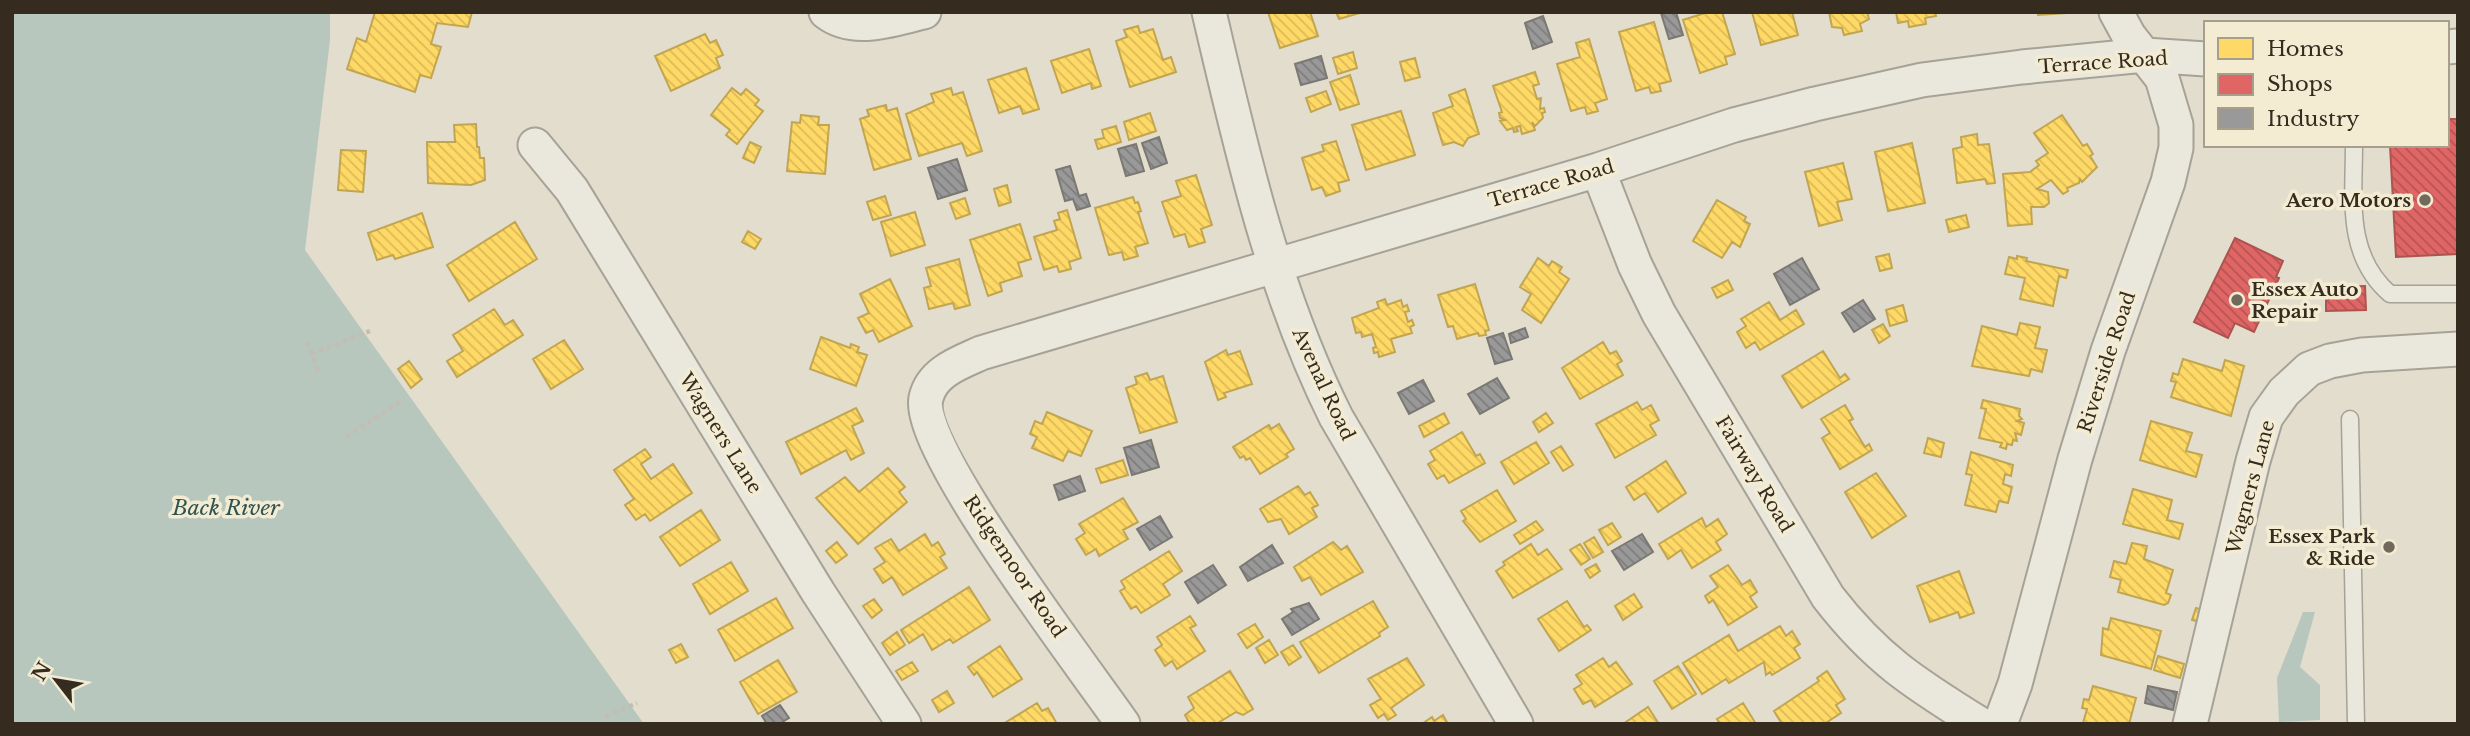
<svg xmlns="http://www.w3.org/2000/svg" width="2470" height="736" font-family="'Libre Baskerville',serif">
<style>
.water{fill:#b7c7be}
.homes{fill:url(#homes-back-hatch);stroke:#c2a550;stroke-width:2}
.shops{fill:url(#shops-back-hatch);stroke:#ad5450;stroke-width:2}
.industry{fill:url(#industry-back-hatch);stroke:#7b7874;stroke-width:2}
.lines{fill:none;stroke-linecap:round;stroke-linejoin:round}
.service-casing{stroke:#a7a296;stroke-width:19}
.minor-casing{stroke:#a7a296;stroke-width:37}
.path{stroke:#c3beb4;stroke-width:4.5;stroke-dasharray:5 3.5;stroke-linecap:butt}
.service{stroke:#eae7dd;stroke-width:16}
.minor{stroke:#eae7dd;stroke-width:33}
.poi-dot{fill:#72695b;stroke:#f3ecd3;stroke-width:2.5}
.labels{text-anchor:middle;stroke-width:7;stroke-linejoin:round;paint-order:stroke}
.street-label{font-size:19px;fill:#352b1e;stroke:#f3ecd3}
.poi-label{font-size:19px;font-weight:bold;fill:#352b1e;stroke:#f3ecd3;text-anchor:end}
.water-label{font-size:21px;font-style:italic;fill:#2f5353;stroke:#f3ecd3}
</style>
<defs>
<pattern id="homes-back-hatch" width="6" height="6" patternUnits="userSpaceOnUse" patternTransform="scale(1.75)"><rect width="6" height="6" fill="#ffd966"/><path d="M-1 5l2 2M0 0l6 6M5-1l2 2" fill="none" stroke="#dbba58"/></pattern>
<pattern id="shops-back-hatch" width="6" height="6" patternUnits="userSpaceOnUse" patternTransform="scale(1.75)"><rect width="6" height="6" fill="#e06666"/><path d="M-1 5l2 2M0 0l6 6M5-1l2 2" fill="none" stroke="#b65453"/></pattern>
<pattern id="industry-back-hatch" width="6" height="6" patternUnits="userSpaceOnUse" patternTransform="scale(1.75)"><rect width="6" height="6" fill="#999"/><path d="M-1 5l2 2M0 0l6 6M5-1l2 2" fill="none" stroke="#7e7d7c"/></pattern>
</defs>
<rect width="100%" height="100%" fill="#e2ddcd"/>
<!-- water -->
<path class="water" d="M12,12H330V40L305,250L644,724H12Z
M2303,612H2315L2300,667L2320,685V720L2279,722L2277,678Z"/>
<!-- homes -->
<path class="homes" d="M375,12H472L468,27L437,23L431,44L441,47L431,78L420,75L415,92L347,69L357,38L366,42Z
M1268,12H1310L1318,36L1280,48Z
M1336,12H1363L1339,19Z
M1708,12H1722L1735,54L1725,57L1727,64L1700,73L1683,20Z
M1752,12H1792L1798,35L1761,45Z
M1829,12H1867L1869,19L1860,24L1862,31L1844,35L1842,28L1832,27Z
M1896,12H1935L1936,16L1925,18L1926,24L1909,27L1908,21L1898,23Z
M2038,12H2068L2069,13L2038,15Z
M1654,22L1671,81L1659,84L1661,91L1651,93L1649,87L1636,91L1619,32Z
M1138,26L1140,33L1153,29L1163,60L1171,57L1176,72L1130,87L1116,41L1127,37L1124,30Z
M705,34L710,43L716,40L723,55L716,58L720,68L671,91L655,56Z
M1589,39L1607,99L1595,103L1598,111L1587,114L1585,107L1571,111L1557,64L1580,57L1576,43Z
M1089,49L1101,86L1092,89L1091,83L1062,93L1051,61Z
M1353,52L1357,68L1338,74L1333,58Z
M1415,58L1420,77L1405,81L1400,62Z
M1026,68L1039,109L1023,114L1020,106L999,113L988,80Z
M1535,72L1539,84L1533,86L1537,99L1541,98L1540,109L1544,108L1545,112L1542,113L1543,118L1535,126L1532,122L1535,130L1522,134L1520,126L1516,127L1518,131L1514,132L1513,128L1507,130L1500,121L1505,120L1500,118L1499,113L1502,112L1493,86Z
M1350,75L1359,104L1340,110L1330,82Z
M732,88L741,95L746,89L759,100L755,105L763,111L737,144L726,135L730,130L711,115Z
M951,88L953,95L963,92L982,151L967,156L962,143L919,156L906,114L934,102L931,94Z
M1465,89L1479,134L1468,138L1463,146L1454,142L1443,145L1433,113L1453,106L1449,95Z
M1326,91L1331,104L1311,112L1306,98Z
M886,105L887,111L897,108L911,159L874,170L860,119L869,116L867,110Z
M1401,111L1415,155L1366,170L1352,125Z
M1150,113L1156,131L1129,140L1124,122Z
M801,115L819,117L818,125H829L825,174L787,171L792,122L800,123Z
M2062,115L2083,146L2087,144L2093,154L2090,156L2097,167L2082,182L2080,179L2079,183L2067,188L2068,191L2063,194L2051,180L2037,189L2048,192L2049,203L2044,207H2031L2032,224L2008,226L2003,174L2030,172L2039,165L2036,161L2048,153L2034,133Z
M476,124L477,147H479L480,158H484L485,180L471,185L428,183L427,142H455L454,125Z
M1116,126L1121,142L1098,149L1095,140L1104,138L1102,130Z
M1977,134L1978,145L1989,144L1995,183L1987,184L1985,179L1957,183L1953,149L1962,147L1961,137Z
M1336,141L1349,180L1338,183L1340,191L1326,196L1322,187L1312,190L1302,158L1324,151L1322,145Z
M750,142L761,147L754,163L743,158Z
M1912,143L1925,203L1888,211L1875,152Z
M341,150L366,151L363,192L338,190Z
M1843,163L1852,199L1837,202L1842,220L1819,226L1805,172Z
M1196,175L1212,225L1201,229L1205,242L1189,247L1185,234L1174,237L1162,202L1181,196L1176,181Z
M1007,185L1011,202L999,206L994,189Z
M885,196L891,215L873,220L867,202Z
M1133,197L1135,203L1138,202L1141,211L1138,212L1148,243L1135,247L1138,256L1124,260L1122,252L1109,255L1095,208Z
M965,198L970,214L956,219L950,203Z
M1717,200L1746,217L1744,221L1750,224L1740,247L1732,242L1722,258L1693,241Z
M1067,210L1081,258L1069,262L1071,269L1059,272L1057,266L1044,270L1034,237L1057,230L1054,221L1060,219L1058,213Z
M915,212L925,245L891,256L881,222Z
M422,213L433,247L395,259L393,255L377,260L368,233Z
M1966,215L1969,227L1949,232L1946,220Z
M515,222L537,259L469,301L447,265Z
M1020,224L1031,259L1018,263L1022,276L1000,283L1002,291L988,296L970,240Z
M748,231L761,239L755,249L742,242Z
M1889,254L1892,268L1880,271L1876,257Z
M2017,256L2027,258L2026,261L2068,270L2066,278L2059,276L2053,306L2020,299L2025,278L2005,274L2009,257L2017,259Z
M1538,258L1549,266L1552,261L1562,267L1559,272L1569,279L1541,323L1522,310L1531,294L1520,287Z
M959,259L970,305L955,309L953,303L929,309L924,288L931,286L926,268Z
M890,279L912,326L879,342L873,330L866,333L858,318L869,313L860,294Z
M1728,280L1733,290L1717,298L1712,288Z
M1475,284L1489,330L1485,331L1486,335L1479,336L1478,333L1457,339L1453,326L1448,327L1438,295Z
M1385,299L1387,305L1401,300L1403,307L1407,305L1409,311L1405,312L1408,322L1412,320L1414,325L1410,327L1412,333L1391,339L1395,352L1379,357L1378,352L1374,353L1373,348L1376,347L1372,334L1362,337L1361,332L1356,333L1352,318L1379,308L1377,302Z
M1769,302L1780,320L1796,310L1804,324L1760,350L1755,342L1746,348L1737,332L1746,326L1741,319Z
M1903,305L1907,321L1890,326L1886,310Z
M494,309L505,325L513,320L523,335L457,377L447,361L463,351L453,335Z
M2020,323L2040,327L2035,348L2047,350L2042,372L2031,369L2029,376L1972,366L1982,326L2017,335Z
M1883,324L1890,336L1879,343L1872,330Z
M821,337L850,348L851,344L859,347L857,352L867,355L856,386L810,369Z
M564,340L583,369L551,389L533,359Z
M1603,342L1610,354L1616,351L1622,361L1617,364L1623,375L1580,399L1562,368Z
M1226,350L1228,355L1240,351L1252,384L1224,393L1226,397L1218,400L1205,362Z
M1823,351L1840,378L1845,374L1849,379L1802,408L1782,376Z
M2183,359L2222,371L2225,360L2244,366L2231,416L2171,397L2176,382L2171,381L2173,373L2178,375Z
M409,361L422,379L411,388L398,369Z
M1147,373L1150,380L1163,376L1177,422L1140,433L1126,388L1137,384L1135,377Z
M1983,400L2020,409L2019,416L2022,419L2017,421L2024,423L2021,435L2015,433L2017,441L2013,440L2012,445L2007,444L2006,449L2000,447L2002,443L1979,438L1986,409L1981,408Z
M1637,402L1642,410L1651,405L1659,420L1650,425L1656,435L1615,458L1596,424Z
M1845,405L1853,419L1849,421L1865,447L1869,444L1872,450L1840,469L1822,438L1830,433L1821,419Z
M856,408L863,421L852,426L864,453L851,460L846,450L801,474L786,442Z
M1047,412L1092,431L1081,456L1068,451L1063,461L1032,448L1037,437L1030,434L1035,421L1042,424Z
M1444,413L1449,423L1424,437L1419,426Z
M1546,413L1553,423L1539,432L1533,422Z
M2151,421L2192,433L2186,451L2202,455L2196,477L2140,460Z
M1279,424L1294,449L1286,454L1288,457L1260,474L1250,458L1246,460L1244,456L1240,458L1233,447L1269,425L1271,429Z
M1462,432L1476,456L1480,454L1485,463L1449,483L1444,475L1437,479L1428,464L1435,460L1430,451Z
M1928,438L1944,443L1941,457L1924,453Z
M1536,442L1549,463L1514,484L1501,462Z
M1561,446L1573,465L1563,471L1551,452Z
M645,449L651,457L641,464L651,479L673,464L692,493L650,521L645,514L636,520L625,505L634,499L614,470Z
M1971,452L2013,465L2011,476L2005,474L2003,484L2012,487L2008,503L1999,501L1996,512L1965,505L1972,475L1966,474Z
M1123,460L1128,475L1101,483L1096,469Z
M1666,461L1686,493L1658,512L1645,493L1634,500L1626,487Z
M888,468L905,487L899,492L907,502L858,544L816,498L845,477L859,492Z
M1876,473L1906,516L1872,538L1845,492Z
M1298,486L1305,495L1310,492L1318,505L1312,508L1317,517L1289,534L1281,519L1268,522L1260,509Z
M2133,489L2172,500L2167,520L2183,524L2179,539L2123,524Z
M1497,490L1516,521L1480,542L1463,521L1466,519L1461,511Z
M1123,498L1138,522L1123,530L1128,539L1099,556L1096,549L1086,555L1076,539L1085,533L1079,524Z
M701,510L720,540L680,566L660,537Z
M1702,518L1706,527L1718,519L1727,534L1716,542L1721,550L1692,568L1681,550L1668,559L1659,544Z
M1536,521L1543,530L1520,544L1514,535Z
M1612,523L1621,537L1608,545L1599,530Z
M925,534L932,546L938,542L945,554L940,557L947,568L903,595L892,577L883,583L874,569L885,562L875,548L891,539L899,551Z
M1594,537L1603,552L1593,558L1584,543Z
M837,542L847,555L836,563L826,551Z
M1333,542L1341,550L1347,546L1363,572L1321,595L1310,577L1302,581L1294,567Z
M2132,543L2147,546L2144,559L2173,570L2166,593L2171,595L2168,603L2164,605L2118,592L2121,580L2110,577L2114,561L2126,564Z
M1531,544L1538,555L1547,549L1562,569L1513,598L1496,571L1505,565L1503,562Z
M1580,544L1590,559L1581,565L1570,550Z
M1169,551L1182,571L1163,584L1170,595L1141,613L1136,606L1131,609L1120,591L1125,588L1121,581Z
M731,562L748,591L710,614L693,584Z
M1596,564L1600,571L1590,578L1585,570Z
M1728,565L1742,585L1750,580L1757,592L1750,597L1757,607L1728,625L1713,600L1709,603L1705,596L1718,587L1710,576Z
M1959,571L1974,613L1960,618L1958,612L1930,622L1917,586Z
M969,587L990,620L953,643L950,639L932,650L923,634L909,643L901,630Z
M1634,594L1642,607L1623,620L1615,606Z
M776,598L793,628L735,661L718,630Z
M874,599L882,610L872,618L863,606Z
M1373,601L1388,627L1379,633L1380,636L1319,673L1300,642Z
M1567,601L1584,627L1587,625L1591,630L1559,651L1538,619Z
M2196,608L2212,613L2209,624L2192,620Z
M1190,616L1196,625L1190,628L1205,651L1177,669L1172,661L1165,666L1155,650L1162,645L1157,637Z
M2111,618L2161,631L2151,669L2101,655L2103,628L2108,630Z
M1255,624L1263,637L1247,648L1238,634Z
M1780,626L1786,636L1792,631L1800,644L1794,648L1800,658L1772,675L1770,672L1766,675L1764,662L1729,683L1726,679L1702,694L1683,663L1729,635L1738,651Z
M897,632L905,645L890,655L882,643Z
M1269,640L1278,655L1265,663L1256,648Z
M681,644L688,657L676,663L669,650Z
M1293,645L1301,657L1289,665L1281,652Z
M1000,646L1022,679L993,697L977,672L974,675L968,667Z
M2158,656L2184,664L2180,678L2154,670Z
M1407,658L1424,685L1391,708L1396,715L1388,720L1384,714L1378,718L1370,705L1381,699L1368,679Z
M1603,658L1609,667L1616,662L1632,684L1595,707L1591,700L1583,704L1574,689L1582,684L1576,675Z
M778,660L797,692L758,714L740,682Z
M912,662L918,671L902,680L896,671Z
M1678,666L1696,694L1672,709L1654,681Z
M1230,671L1253,709L1243,715L1236,712L1216,724H1190L1185,715L1194,708L1188,697Z
M1827,671L1845,699L1836,705L1841,713L1824,724H1782L1774,711L1819,681L1817,678Z
M2093,686L2136,698L2129,724L2083,723L2087,709L2082,708L2084,699L2089,700Z
M947,691L954,703L939,712L932,700Z
M1037,703L1042,711L1048,708L1057,724H1003Z
M1743,703L1756,724H1720L1717,719Z
M1648,707L1659,724H1623Z
M1443,715L1448,724H1422L1432,717L1434,721Z"/>
<!-- shops -->
<path class="shops" d="M2447,119H2458V254L2396,257L2390,145H2447Z
M2235,238L2283,261L2276,277L2279,278L2254,332L2235,323L2228,338L2194,322Z
M2365,286L2366,310L2326,311V287Z"/>
<!-- industry -->
<path class="industry" d="M1658,12H1676L1683,35L1669,39L1661,13Z
M1543,16L1552,42L1533,49L1525,23Z
M1321,56L1327,78L1301,85L1295,64Z
M1159,137L1167,163L1151,169L1142,143Z
M1136,144L1144,171L1126,176L1118,149Z
M957,159L967,190L938,199L928,168Z
M1070,166L1079,196L1086,194L1090,206L1077,210L1073,199L1065,201L1056,170Z
M1802,258L1819,289L1790,305L1774,274Z
M1863,300L1875,319L1854,332L1842,313Z
M1525,328L1528,337L1511,343L1509,334Z
M1503,333L1512,359L1495,364L1487,338Z
M1497,378L1509,398L1480,414L1468,394Z
M1423,380L1434,401L1409,414L1398,393Z
M1151,440L1159,467L1132,475L1124,448Z
M1080,476L1085,491L1059,500L1054,485Z
M1160,516L1172,537L1150,550L1137,529Z
M1642,534L1653,552L1624,570L1612,551Z
M1272,545L1283,563L1248,581L1240,567Z
M1213,565L1226,585L1198,603L1185,582Z
M1309,603L1319,619L1292,635L1282,619L1293,612L1291,609Z
M2148,686L2177,692L2173,710L2145,703Z
M780,705L789,718L779,724H767L762,716Z"/>
<g class="lines">
<defs>
<path id="service" d="M2354,145C2354,199 2345,255 2390,294H2458
M2350,419L2356,724"/>
<path id="minor" d="M826,12C854,34 893,19 924,12
M1209,12C1241,149 1273,291 1336,417L1516,724
M2447,47L2458,46
M535,145L572,190L818,592L904,724
M1598,170L1635,265L1659,314L1828,597C1876,659 1914,683 1980,724
M1123,724C1088,673 914,447 926,398C932,372 959,363 981,353L1598,170L1734,125L1815,104L1922,80L2022,67L2145,55L2206,59
M2000,724L2015,684L2075,459L2108,351L2168,182L2176,148V125L2162,78L2129,36L2116,12
M2190,724L2253,461L2266,417L2284,392L2309,369L2330,361L2362,355L2458,349"/>
</defs>
<!-- service casing -->
<use href="#service" class="service-casing"/>
<!-- minor casing -->
<use href="#minor" class="minor-casing"/>
<!-- path -->
<path class="path" d="M307,342L312,354
M318,371L312,354L370,331
M346,437L402,401
M605,717L637,703"/>
<!-- service -->
<use href="#service" class="service"/>
<!-- minor -->
<use href="#minor" class="minor"/>
</g>
<!-- markers -->
<g class="poi-dot">
<circle cx="2425" cy="200" r="7"/>
<circle cx="2237" cy="300" r="7"/>
<circle cx="2389" cy="547" r="7"/>
</g>
<g class="labels">
<!-- street labels -->
<g class="street-label">
<text transform="translate(2103 62) rotate(-4)" y="7">Terrace Road</text>
<text transform="translate(1551 183) rotate(-16)" y="7">Terrace Road</text>
<text transform="translate(2106 362) rotate(-72)" y="7">Riverside Road</text>
<text transform="translate(1324 384) rotate(65)" y="7">Avenal Road</text>
<text transform="translate(721 433) rotate(58)" y="7">Wagners Lane</text>
<text transform="translate(1755 474) rotate(59)" y="7">Fairway Road</text>
<text transform="translate(2250 487) rotate(-75)" y="7">Wagners Lane</text>
<text transform="translate(1015 566) rotate(56)" y="7">Ridgemoor Road</text>
</g>
<!-- poi labels -->
<g class="poi-label">
<text x="2411" y="207">Aero Motors</text>
<text x="2251" y="296" text-anchor="start">Essex Auto<tspan x="2251" dy="22">Repair</tspan></text>
<text x="2375" y="543">Essex Park<tspan x="2375" dy="22">&amp; Ride</tspan></text>
</g>
<!-- water labels -->
<g class="water-label">
<text x="226" y="515">Back River</text>
</g>
</g>
<!-- border -->
<rect width="2470" height="736" fill="none" stroke="#352b1e" stroke-width="28"/>
<!-- legend -->
<rect x="2204" y="21" width="245" height="126" fill="#f3ecd3" stroke="#a79f8b" stroke-width="2"/>
<rect x="2218" y="38" width="35" height="21" fill="#ffd966" stroke="#a79f8b" stroke-width="2"/>
<text x="2267" y="56" font-size="21" fill="#352b1e">Homes</text>
<rect x="2218" y="74" width="35" height="21" fill="#e06666" stroke="#a79f8b" stroke-width="2"/>
<text x="2267" y="91" font-size="21" fill="#352b1e">Shops</text>
<rect x="2218" y="108" width="35" height="21" fill="#999999" stroke="#a79f8b" stroke-width="2"/>
<text x="2267" y="126" font-size="21" fill="#352b1e">Industry</text>
<!-- north arrow -->
<g transform="translate(56 680) rotate(301)" stroke="#f3ecd3" stroke-width="5" paint-order="stroke">
<path d="M0-5L12 26L0 18L-12 26Z" fill="#352b1e"/>
<text y="-10" font-size="19" font-weight="bold" text-anchor="middle" fill="#352b1e">N</text>
</g>
</svg>
